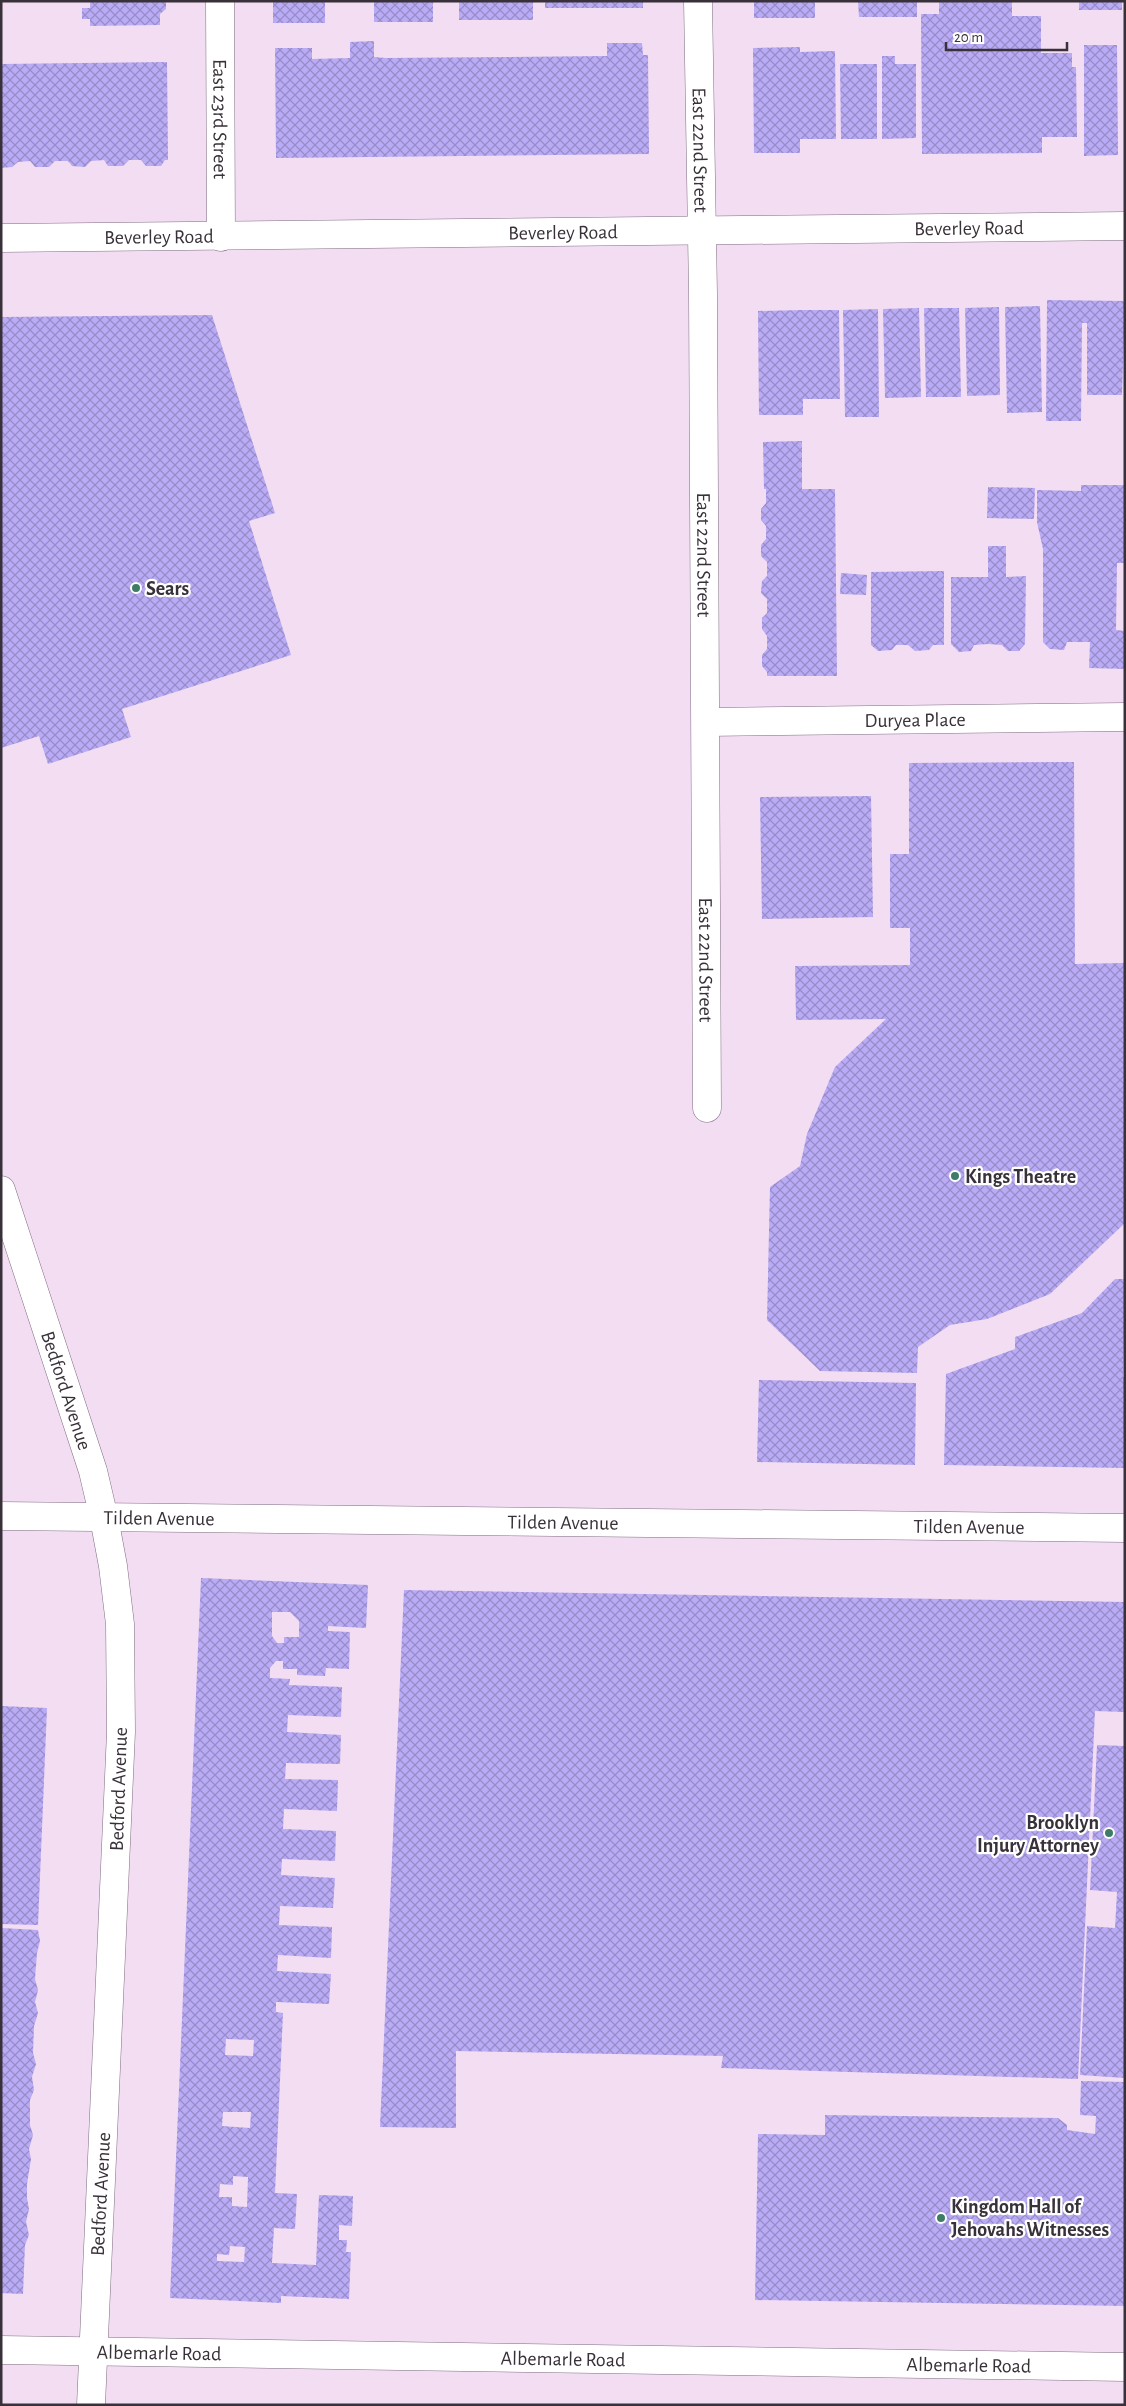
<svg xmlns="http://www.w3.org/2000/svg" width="1126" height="2406" font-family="'Alegreya Sans',sans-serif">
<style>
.building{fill:url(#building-cross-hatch);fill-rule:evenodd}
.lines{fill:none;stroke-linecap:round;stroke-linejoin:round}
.minor-casing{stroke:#806d81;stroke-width:29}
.tertiary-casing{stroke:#806d81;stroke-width:29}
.minor{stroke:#fff;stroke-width:28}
.tertiary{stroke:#fff;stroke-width:28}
.poi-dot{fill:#3e7c68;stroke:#fff;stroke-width:2}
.labels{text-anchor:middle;stroke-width:4.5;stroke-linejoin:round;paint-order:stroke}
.street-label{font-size:20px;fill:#393139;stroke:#fff}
.poi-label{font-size:20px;font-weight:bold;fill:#393139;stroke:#fff;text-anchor:start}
</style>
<defs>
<pattern id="building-cross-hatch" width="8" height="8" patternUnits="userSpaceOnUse" patternTransform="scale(1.25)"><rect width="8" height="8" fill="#baabf6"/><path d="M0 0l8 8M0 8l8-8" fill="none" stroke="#988cc8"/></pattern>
</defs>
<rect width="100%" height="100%" fill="#f2ddf3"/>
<!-- building -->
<path class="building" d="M90,1H166V9L160,14V25L90,26V19H82V8H90Z
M273,1H325V23H273Z
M374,1H433V22H374Z
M459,1H533V20H459Z
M545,1H643V8H545Z
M754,1H815V18H754Z
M858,1H917V17H859Z
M939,1H1012V16H1041V53H1072V67H1076L1077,137H1042V153L922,154L921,14H939Z
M1079,1H1122V10H1079Z
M374,41V57L386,58L607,56V43H642L643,55H648L649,154L276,158L275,48H312V59L350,58V42Z
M1084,45H1117L1118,155L1084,156Z
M800,47V52L835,51L836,139H800V153H754L753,48Z
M882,56H895V64H916V138L882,139Z
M167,62L168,160H165L161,166H146L141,160H129L123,166H108L104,160L91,161L85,167L72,166L68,161H55L49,167H35L30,161L18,162L12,167L1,168V64Z
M840,64H877V139H841Z
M1047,300L1125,301L1122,395H1087V323H1082L1081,421H1046Z
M1040,306L1042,412L1007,413L1005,307Z
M999,307L1000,395L967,396L965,308Z
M919,308L921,397L885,398L883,309Z
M924,308H959L961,397H926Z
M878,309L879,417H845L843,310Z
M802,310H839L840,399H803V415H759L758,311Z
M212,315L275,513L249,521L291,655L122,709L131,737L48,764L39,736L1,748V317Z
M802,441V489H835L837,676H767V672L762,666V655L767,649V636L762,629V618L767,613V599L761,593L762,581L767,576V562L761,556V545L766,539V526L761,520V509L766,503V489H764L763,442Z
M1081,485H1125V563H1117L1116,630L1125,631V669L1089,668L1090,642H1067L1064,650L1050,649L1043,642V549L1037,522V490L1081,491Z
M988,487L1035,488L1034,519L987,518Z
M988,546H1006V577L1026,576L1025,644L1019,651H1008L1002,645L988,644L974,645L971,651L959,652L951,644V577H988Z
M944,571V645H933L929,650L915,651L908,645H896L892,650L878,651L871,645V572Z
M841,573L867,575L866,595L840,594Z
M1074,762L1075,964L1125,963V1223L1050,1294L987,1319L950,1325L918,1347L917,1373L820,1371L767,1320L770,1187L800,1166L807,1134L835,1067L886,1019L796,1020L795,966L910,965V928H890V854H909V763Z
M871,796L873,917L762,919L760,797Z
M1115,1279H1125L1123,1377H1125V1468L944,1465L946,1374L1015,1349V1337L1082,1313Z
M759,1380L916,1383L915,1465L757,1462Z
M201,1578L368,1585L366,1628L328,1626V1631L350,1632L349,1669L326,1668L325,1676L297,1675V1669H283V1661H276L270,1668V1678L290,1679L289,1685L342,1687L341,1717L288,1715L287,1732L341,1735L340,1764L286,1763L285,1779L338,1780L337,1811L284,1809L283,1829L336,1831L335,1861L282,1859L281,1875L335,1878L333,1908L280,1906L279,1925L332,1927L331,1958L278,1955L277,1971L331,1974L329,2004L276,2002V2012L283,2013L275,2193L297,2194L295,2229L274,2228L272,2263L316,2265L319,2195L353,2196L352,2226L339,2225V2240H347L346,2252H351L349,2299L281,2296V2303L170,2298ZM272,1612H290L299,1621V1637H284V1643H277L272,1636ZM226,2039L254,2040L253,2056L225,2055ZM223,2112H251L250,2128L222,2126ZM233,2176L248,2177L247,2207L232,2206V2197H219L220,2184L233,2185ZM230,2246L245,2247L244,2262L217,2261V2254L229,2255Z
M404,1590L1125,1602V1712L1095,1711L1078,2079L721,2068L723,2056L456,2051V2128L380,2127Z
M1,1706L47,1708L38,1925L1,1924V1750L3,1734H1Z
M1097,1745L1125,1746V2078L1080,2075L1087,1926L1115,1928L1117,1892L1090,1890Z
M1,1928L38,1930L40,1941L37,1953L35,1979L38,1990L35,2002L38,2013L34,2026L33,2053L36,2064L32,2077L34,2090L30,2100V2125L33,2135L29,2149L31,2159L27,2184V2198L29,2209L26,2222L29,2235L25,2245L23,2294L1,2293Z
M1081,2081L1125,2082V2306L755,2300L758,2134L825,2135V2115L1058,2118L1067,2125V2130L1095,2134L1096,2116L1080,2115Z"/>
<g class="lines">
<defs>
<g id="minor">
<path id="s1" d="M220,1L221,237"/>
<path id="s2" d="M698,1L703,294L707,1108"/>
<path id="s3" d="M1,238L1125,226"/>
<path id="s4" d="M706,722L1125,717"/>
<path id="s5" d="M1,1516L1125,1528"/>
<path id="s6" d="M1,2350L1125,2367"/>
</g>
<g id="tertiary">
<path id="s7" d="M1,1190L93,1471L104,1518L113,1566L120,1624L121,1732L91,2405"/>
</g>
</defs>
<!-- minor casing -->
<use href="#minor" class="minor-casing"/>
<!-- tertiary casing -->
<use href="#tertiary" class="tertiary-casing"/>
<!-- minor -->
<use href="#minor" class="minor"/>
<!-- tertiary -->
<use href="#tertiary" class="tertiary"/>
</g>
<!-- markers -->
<g class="poi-dot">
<circle cx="136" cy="588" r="5"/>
<circle cx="955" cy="1176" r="5"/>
<circle cx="1109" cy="1833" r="5"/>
<circle cx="941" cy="2218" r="5"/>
</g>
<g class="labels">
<!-- street labels -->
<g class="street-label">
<text dy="7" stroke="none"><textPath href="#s1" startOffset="118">East 23rd Street</textPath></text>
<text dy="7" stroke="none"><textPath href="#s2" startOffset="149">East 22nd Street</textPath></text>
<text dy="7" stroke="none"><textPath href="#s3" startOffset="968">Beverley Road</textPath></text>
<text dy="7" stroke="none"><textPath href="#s3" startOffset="562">Beverley Road</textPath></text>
<text dy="7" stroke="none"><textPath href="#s3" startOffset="158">Beverley Road</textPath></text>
<text dy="7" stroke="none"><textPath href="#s2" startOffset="554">East 22nd Street</textPath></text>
<text dy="7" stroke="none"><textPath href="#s4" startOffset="209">Duryea Place</textPath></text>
<text dy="7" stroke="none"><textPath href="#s2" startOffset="959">East 22nd Street</textPath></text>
<text dy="7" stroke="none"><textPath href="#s7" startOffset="211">Bedford Avenue</textPath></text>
<text dy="7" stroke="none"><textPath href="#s5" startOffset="158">Tilden Avenue</textPath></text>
<text dy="7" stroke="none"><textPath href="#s5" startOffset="562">Tilden Avenue</textPath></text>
<text dy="7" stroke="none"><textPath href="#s5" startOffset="968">Tilden Avenue</textPath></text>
<text transform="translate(118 1789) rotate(-88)" y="7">Bedford Avenue</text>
<text transform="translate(100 2194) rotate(-87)" y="7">Bedford Avenue</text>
<text dy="7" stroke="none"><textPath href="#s6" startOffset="158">Albemarle Road</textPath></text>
<text dy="7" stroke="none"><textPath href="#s6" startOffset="562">Albemarle Road</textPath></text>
<text dy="7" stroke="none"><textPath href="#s6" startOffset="968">Albemarle Road</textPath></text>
</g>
<!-- poi labels -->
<g class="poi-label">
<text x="146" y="595">Sears</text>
<text x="965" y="1183">Kings Theatre</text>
<text x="1099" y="1829" text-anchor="end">Brooklyn<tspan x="1099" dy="23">Injury Attorney</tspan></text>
<text x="951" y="2213">Kingdom Hall of<tspan x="951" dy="23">Jehovahs Witnesses</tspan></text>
</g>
</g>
<!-- border -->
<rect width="1126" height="2406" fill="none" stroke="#393139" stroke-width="5"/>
<!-- scale -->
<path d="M946 42v8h121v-8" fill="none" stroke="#393139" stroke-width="2.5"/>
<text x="954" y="42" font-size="15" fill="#393139" stroke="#ffffff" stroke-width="4" paint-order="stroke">20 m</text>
</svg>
